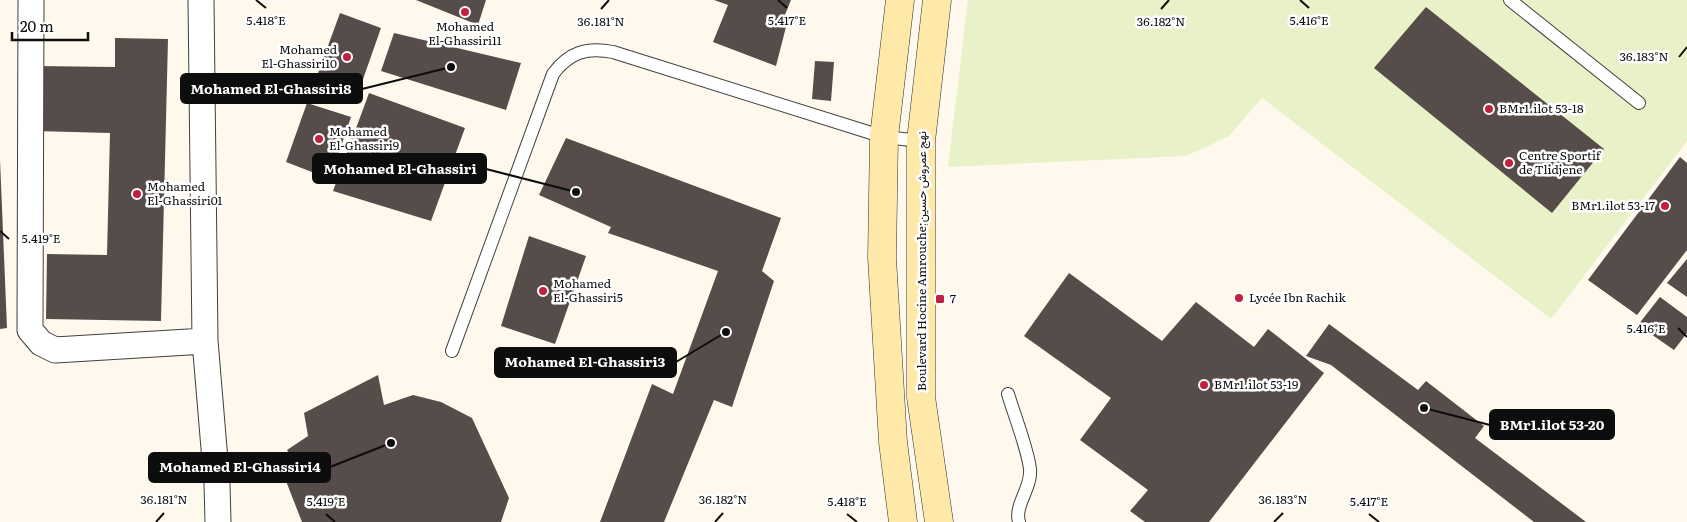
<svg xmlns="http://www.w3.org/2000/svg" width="1687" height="522" font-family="Literata,Vazirmatn,serif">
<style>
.pitch{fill:#e9f1c8}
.building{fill:#564c49}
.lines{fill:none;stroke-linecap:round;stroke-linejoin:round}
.lane-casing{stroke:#404040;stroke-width:14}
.street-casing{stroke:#404040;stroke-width:27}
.secondary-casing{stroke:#2f2f2f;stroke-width:29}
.lane{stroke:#fff;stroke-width:12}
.street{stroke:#fff;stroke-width:25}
.secondary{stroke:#ffe9a8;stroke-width:28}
.ticks{fill:none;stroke:#0d0d0d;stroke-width:2}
.poi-dot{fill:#c1213f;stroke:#fff;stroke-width:2}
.labels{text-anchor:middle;stroke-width:5;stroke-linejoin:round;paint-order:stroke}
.poi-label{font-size:12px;fill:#0d0d0d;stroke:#fff;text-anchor:start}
.street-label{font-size:12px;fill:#0d0d0d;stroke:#fff}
.ticks-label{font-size:12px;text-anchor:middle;fill:#0d0d0d;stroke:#fff;stroke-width:5;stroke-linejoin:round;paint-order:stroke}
.leader{fill:none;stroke:#0d0d0d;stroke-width:2}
.callout-dot{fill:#0d0d0d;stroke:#fff;stroke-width:2}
.callout{fill:#0d0d0d;stroke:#0d0d0d;stroke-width:2}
.callout-label{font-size:14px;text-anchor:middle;font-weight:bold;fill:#fff}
</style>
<rect width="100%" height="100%" fill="#fff9ed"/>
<!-- pitch -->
<path class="pitch" d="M968,0H1687V141L1551,319L1262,98L1229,136L1186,156L948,167Z"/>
<!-- building -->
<path class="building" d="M416,0H486L478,25Z
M714,0H791L782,22L787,23L776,66L713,42L728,5Z
M1426,7L1604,149L1552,213L1374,68Z
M340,13L381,28L355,102L313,87Z
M394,33L521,63L506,110L381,71Z
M115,38L168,39L161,321L46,319L47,254L107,255L110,133L35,131L37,66L115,67Z
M815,61L834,62L831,101L812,99Z
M369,93L465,128L431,221L333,191Z
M307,103L351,117L330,179L286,162Z
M566,138L781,218L762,271L774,281L732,407L714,400L664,522H600L652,384L673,394L718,271L608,233L611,227L539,195Z
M1680,157L1687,163V250L1637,315L1588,280Z
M0,160L7,328L0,329Z
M529,236L586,256L555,344L501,326Z
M1687,259V297L1667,283Z
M1069,273L1162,341L1196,302L1254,347L1268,329L1324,373L1209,522H1145L1130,511L1148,490L1080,440L1111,398L1024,336Z
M1660,297L1687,317V333L1674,350L1638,325Z
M1329,324L1418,390L1426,381L1484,426L1475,438L1586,522H1534L1331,365L1306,356Z
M378,375L384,405L413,395L441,402L472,418L509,498L501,522H302L284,476L297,468L287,450L308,436L304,413Z"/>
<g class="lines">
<defs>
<path id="lane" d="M1510,0L1639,103
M452,351L553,74C569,52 587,47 613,52L884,137L921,141
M1008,394C1014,414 1028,450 1030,469C1032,488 1014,505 1019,522"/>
<path id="street" d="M31,0L30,330L41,343L55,350L205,341
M201,0L205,341L217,484L218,522"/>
<path id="secondary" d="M900,0L884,137L882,258L893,442L903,522
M937,0L921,141V397L939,522"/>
</defs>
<!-- lane casing -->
<use href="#lane" class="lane-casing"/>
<!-- street casing -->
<use href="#street" class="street-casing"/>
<!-- secondary casing -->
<use href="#secondary" class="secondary-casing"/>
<!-- lane -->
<use href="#lane" class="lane"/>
<!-- street -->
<use href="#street" class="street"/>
<!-- secondary -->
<use href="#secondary" class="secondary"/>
</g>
<!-- ticks -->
<path class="ticks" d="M256,0L266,8M778,0L787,8M1300,0L1309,8M601,9L609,0M1161,9L1169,0M1679,57L1687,47M0,231L9,239M1678,328L1687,337M326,514L335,522M847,514L857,522M1369,514L1379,522M156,522L164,513M715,522L723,513M1274,522L1283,513"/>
<!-- markers -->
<g class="poi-dot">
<circle cx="465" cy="12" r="5"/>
<circle cx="347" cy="57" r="5"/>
<circle cx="1489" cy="109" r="5"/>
<circle cx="319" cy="139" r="5"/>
<circle cx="1509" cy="163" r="5"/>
<circle cx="137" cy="194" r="5"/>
<circle cx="1665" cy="206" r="5"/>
<circle cx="543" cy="291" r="5"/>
<circle cx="1239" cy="298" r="5"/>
<rect x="935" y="294" width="10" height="10" rx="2.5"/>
<circle cx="1204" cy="385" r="5"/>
</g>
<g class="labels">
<!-- poi labels -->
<g class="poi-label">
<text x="465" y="31" text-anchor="middle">Mohamed<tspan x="465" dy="14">El-Ghassiri11</tspan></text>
<text x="337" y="54" text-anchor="end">Mohamed<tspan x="337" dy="14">El-Ghassiri10</tspan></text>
<text x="1499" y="113">BMr1.ilot 53-18</text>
<text x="329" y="136">Mohamed<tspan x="329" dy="14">El-Ghassiri9</tspan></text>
<text x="1519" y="160">Centre Sportif<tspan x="1519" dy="14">de Tlidjene</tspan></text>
<text x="147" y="191">Mohamed<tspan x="147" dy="14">El-Ghassiri01</tspan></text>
<text x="1655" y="210" text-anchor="end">BMr1.ilot 53-17</text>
<text x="553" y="288">Mohamed<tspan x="553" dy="14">El-Ghassiri5</tspan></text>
<text x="1249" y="302">Lycée Ibn Rachik</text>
<text x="950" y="303">7</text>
<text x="1214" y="389">BMr1.ilot 53-19</text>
</g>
<!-- street labels -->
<g class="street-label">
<text transform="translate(922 261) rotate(-90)" y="4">Boulevard Hocine Amrouche;نهج عمروش حسين</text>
</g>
</g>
<g class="ticks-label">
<text x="266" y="25">5.418°E</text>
<text x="787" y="25">5.417°E</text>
<text x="1309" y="25">5.416°E</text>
<text x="601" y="26">36.181°N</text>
<text x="1161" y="26">36.182°N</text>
<text x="1644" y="61">36.183°N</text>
<text x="41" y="243">5.419°E</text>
<text x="1646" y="333">5.416°E</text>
<text x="164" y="504">36.181°N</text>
<text x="723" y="504">36.182°N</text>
<text x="1283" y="504">36.183°N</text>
<text x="326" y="506">5.419°E</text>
<text x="847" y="506">5.418°E</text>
<text x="1369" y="506">5.417°E</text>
</g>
<!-- callouts -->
<path class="leader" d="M451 67L362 89M576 192L486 169M726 332L676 362M1424 408L1490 425M391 443L330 467"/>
<g class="callout-dot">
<circle cx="451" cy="67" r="5"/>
<circle cx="576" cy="192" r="5"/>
<circle cx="726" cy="332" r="5"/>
<circle cx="1424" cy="408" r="5"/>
<circle cx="391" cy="443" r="5"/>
</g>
<g class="callout">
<rect x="181" y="74" width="181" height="29" rx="5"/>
<rect x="313" y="154" width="173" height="29" rx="5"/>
<rect x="495" y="348" width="181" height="29" rx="5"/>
<rect x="1490" y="410" width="124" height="29" rx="5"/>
<rect x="149" y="453" width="181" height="29" rx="5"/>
</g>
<g class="callout-label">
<text x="271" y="94">Mohamed El-Ghassiri8</text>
<text x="400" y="174">Mohamed El-Ghassiri</text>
<text x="585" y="367">Mohamed El-Ghassiri3</text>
<text x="1552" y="430">BMr1.ilot 53-20</text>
<text x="240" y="472">Mohamed El-Ghassiri4</text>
</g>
<!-- scale -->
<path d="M12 32v8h76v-8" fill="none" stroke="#0d0d0d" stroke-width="2.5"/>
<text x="20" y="32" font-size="15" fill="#0d0d0d" stroke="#ffffff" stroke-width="4" paint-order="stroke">20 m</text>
</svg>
